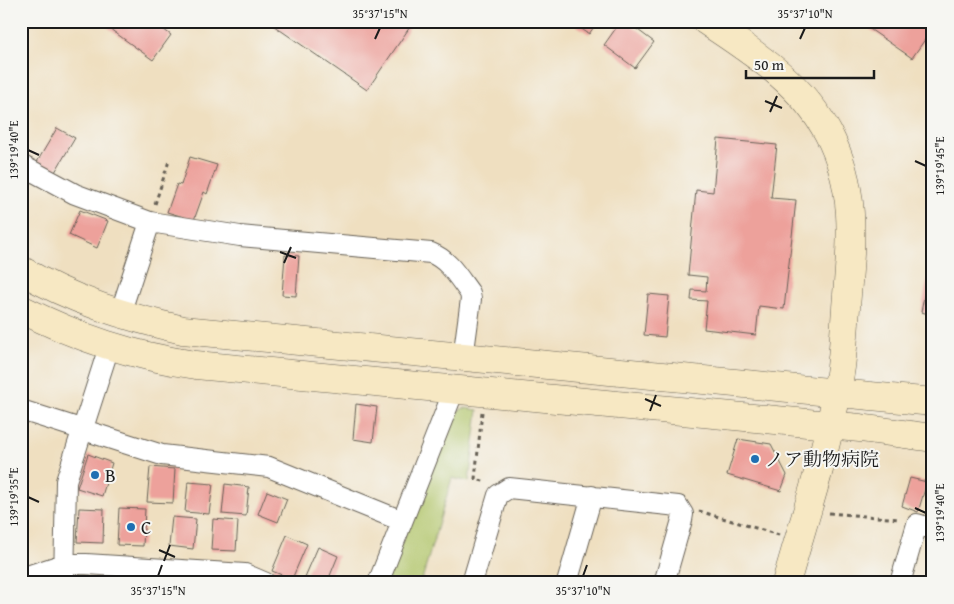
<svg xmlns="http://www.w3.org/2000/svg" width="954" height="604" font-family="'Gentium Book Plus','Noto Serif JP',serif">
<style>
.green{fill:#b1c569;stroke:#667042}
.building{fill:#eda19b}
.lines{fill:none;stroke-linecap:round;stroke-linejoin:round}
.street-casing{stroke:#666055;stroke-width:22}
.secondary-casing{stroke:#666055;stroke-width:29}
.path{stroke:#666055;stroke-width:3;stroke-dasharray:4 4;stroke-linecap:butt}
.street{stroke:#fff;stroke-width:20}
.secondary{stroke:#f7e8c3;stroke-width:28}
.ticks{fill:none;stroke:#1c1c1c;stroke-width:2}
.poi-dot{fill:#1f6fb2;stroke:#f6f6f2;stroke-width:2}
.labels{text-anchor:middle;stroke-width:4;stroke-linejoin:round;paint-order:stroke}
.poi-label{font-size:19px;fill:#1c1c1c;stroke:#f6f6f2;text-anchor:start}
.neatline{fill:none;stroke:#1c1c1c;stroke-width:2}
.ticks-label{font-size:12px;text-anchor:middle;fill:#1c1c1c}
</style>
<rect width="100%" height="100%" fill="#f6f6f2"/>
<filter id="ink" filterUnits="userSpaceOnUse"><feTurbulence type="fractalNoise" baseFrequency=".02" numOctaves="2"/><feDisplacementMap in="SourceGraphic" scale="10" xChannelSelector="R" yChannelSelector="G"/><feConvolveMatrix kernelMatrix="1 2 1 2 8 2 1 2 1" color-interpolation-filters="sRGB"/></filter>
<filter id="wash" filterUnits="userSpaceOnUse"><feTurbulence type="fractalNoise" baseFrequency=".0096" numOctaves="4" result="noise"/><feDisplacementMap in="SourceGraphic" scale="20" xChannelSelector="R" yChannelSelector="G"/><feGaussianBlur stdDeviation="1.12" result="paint"/><feColorMatrix in="noise" values="0 0 0 0 0 0 0 0 0 0 0 0 0 0 0 0 0 1.4 0 .05"/><feComposite in="paint" operator="in"/></filter>
<g filter="url(#wash)">
<rect width="100%" height="100%" fill="#efdfc0"/>
<!-- green -->
<path class="green" d="M464,408L478,410L469,482L452,478L421,583H385L456,412Z"/>
<g id="blocks">
<!-- building -->
<path class="building" d="M99,21H152L171,35L153,60Z
M267,21H414L367,90Z
M570,21H598L589,34Z
M621,21H626L654,42L635,68L604,45Z
M858,21H933V28L912,58Z
M57,128L75,138L55,172L37,162Z
M718,139L777,145L771,198L796,200L784,309L759,306L756,335L704,329L707,301L691,300L692,290L706,291L707,277L688,275L696,190L713,192Z
M190,157L217,165L207,194L204,192L194,220L167,212L177,184L181,185Z
M80,210L108,221L97,248L69,235Z
M285,255L299,256L296,296L282,295Z
M932,257H933V315L921,312Z
M648,294L669,296L665,337L644,335Z
M356,404L377,407L373,442L353,439Z
M738,439L771,444L787,475L781,491L727,475Z
M88,454L112,463L102,496L77,488Z
M150,467L175,469L173,503L147,502Z
M910,478L927,482L918,512L902,506Z
M188,482L213,484L209,514L185,512Z
M225,484L249,487L246,516L222,514Z
M267,491L287,499L278,522L258,514Z
M79,508L104,509L103,543L77,542Z
M119,508L145,509L143,546L117,545Z
M172,517L196,519L193,549L169,546Z
M213,519L238,521L236,551L211,550Z
M287,535L307,544L292,579L272,571Z
M318,547L338,556L327,583H318L305,577Z"/>
</g>
</g>
<g filter="url(#ink)">
<use href="#blocks" fill-opacity="0" stroke="#666055" stroke-width="1"/>
<g class="lines">
<defs>
<path id="street" d="M21,165L75,194L150,222L240,236L431,253C449,260 458,277 470,293L471,299L463,358
M120,314L150,222
M21,410L162,455L269,467L402,521
M21,578L64,564H86L245,574L266,583
M64,583L66,481L109,347
M378,583L454,390
M472,583L498,495L509,488L678,506L683,514L682,520L664,583
M567,583L592,496
M900,583L917,524L933,529"/>
<path id="secondary" d="M706,21C752,52 801,82 828,133C856,187 852,236 847,295C845,319 844,343 841,367C831,440 806,512 786,583
M21,270C71,300 126,317 183,330L933,402
M21,309C79,338 132,356 196,365L860,428L933,438"/>
</defs>
<!-- street casing -->
<use href="#street" class="street-casing"/>
<!-- secondary casing -->
<use href="#secondary" class="secondary-casing"/>
<!-- path -->
<path class="path" d="M155,204L169,161
M482,412L475,479L487,482
M699,511L779,535
M829,513L900,519"/>
<!-- street -->
<use href="#street" class="street"/>
<!-- secondary -->
<use href="#secondary" class="secondary"/>
</g>
</g>
<!-- ticks -->
<path class="ticks" d="M375,39L380,28M800,39L805,28M765,101L782,108M770,112L777,96M28,150L39,155M915,161L926,166M280,252L296,258M284,263L291,247M645,399L661,406M650,411L656,395M28,497L39,502M915,508L926,513M159,550L175,557M164,561L170,545M158,576L162,565M583,576L587,565"/>
<!-- markers -->
<g class="poi-dot">
<circle cx="755" cy="459" r="5"/>
<circle cx="95" cy="475" r="5"/>
<circle cx="131" cy="527" r="5"/>
</g>
<g class="labels">
<!-- poi labels -->
<g class="poi-label">
<text x="765" y="466">ノア動物病院</text>
<text x="105" y="482">B</text>
<text x="141" y="534">C</text>
</g>
</g>
<!-- margin -->
<rect width="954" height="604" fill="none" stroke="#f6f6f2" stroke-width="55"/>
<!-- scale -->
<path d="M746 70v8h128v-8" fill="none" stroke="#1c1c1c" stroke-width="2.5"/>
<text x="754" y="70" font-size="15" fill="#1c1c1c" stroke="#f6f6f2" stroke-width="4" paint-order="stroke">50 m</text>
<rect x="28" y="28" width="898" height="548" class="neatline"/>
<g class="ticks-label">
<text x="380" y="18">35°37'15"N</text>
<text x="805" y="18">35°37'10"N</text>
<text transform="translate(14 150) rotate(-90)" y="4">139°19'40"E</text>
<text transform="translate(940 166) rotate(-90)" y="4">139°19'45"E</text>
<text transform="translate(14 497) rotate(-90)" y="4">139°19'35"E</text>
<text transform="translate(940 513) rotate(-90)" y="4">139°19'40"E</text>
<text x="158" y="595">35°37'15"N</text>
<text x="583" y="595">35°37'10"N</text>
</g>
</svg>
